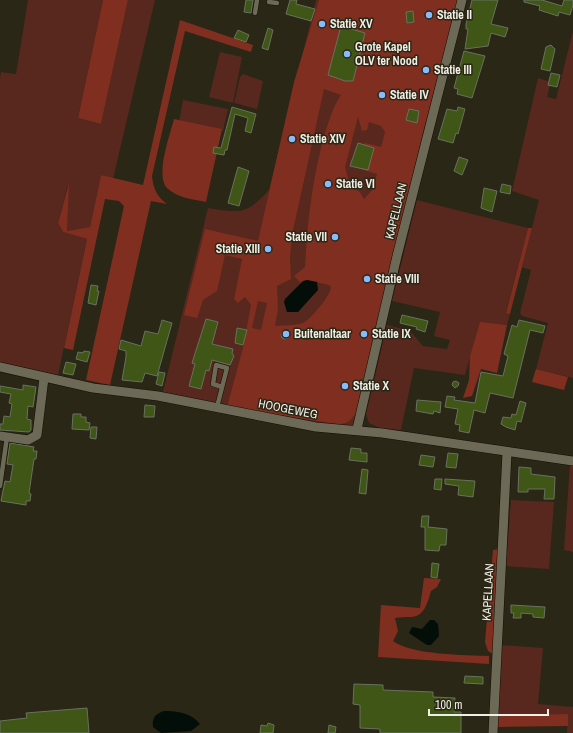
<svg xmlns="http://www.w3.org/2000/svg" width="573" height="733" font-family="'Archivo Narrow',sans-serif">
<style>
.green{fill:#58271d}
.forest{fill:#802e1f;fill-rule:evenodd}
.water{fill:#030e08}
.building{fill:#3f5616;stroke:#697160}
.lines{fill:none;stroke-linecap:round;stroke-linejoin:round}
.lane-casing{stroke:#130f03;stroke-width:5.5}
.street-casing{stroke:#130f03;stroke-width:10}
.lane{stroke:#6d6957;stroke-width:4.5}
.street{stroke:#6d6957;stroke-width:9}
.poi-dot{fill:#87bbfb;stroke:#2a2717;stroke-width:1.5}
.labels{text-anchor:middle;stroke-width:3;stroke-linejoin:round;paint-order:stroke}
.poi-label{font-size:12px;font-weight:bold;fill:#f1efe5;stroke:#2a2717;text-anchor:start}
.street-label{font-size:12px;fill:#f1efe5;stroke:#2a2717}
</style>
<rect width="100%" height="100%" fill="#2a2717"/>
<!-- green -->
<path class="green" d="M28,0H103L78,118L101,124L128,0H155L113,179L101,175L90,227L67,231L68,185L58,223L63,232L87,239L58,375L0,362V78L1,72L16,74Z
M316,0H461L353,427L317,425L162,396L208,208C240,213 246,215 269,190Z
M573,31V378L536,369L548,323L522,316L520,313L531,270L522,267L539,200L512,191L538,78L551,82L547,97L556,99Z
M220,52L242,57L233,103L209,97Z
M243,74L263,81L257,109L234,103L240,77Z
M183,100L228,109L223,131L179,122Z
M417,200L528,228L506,312L510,314L507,325L480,323L465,375L414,368L401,430L380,428L369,423L366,414L387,325L410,331L423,346L447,349L450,340L434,336L440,312L392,301Z
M570,464H573V552L564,550Z
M511,500L554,502L549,569L506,566Z
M501,645L543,648L538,704L573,707V733H567L568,714L497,715Z"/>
<!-- forest -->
<path class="forest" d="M103,0H128L101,124L78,118Z
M319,0H458L424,128L356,413C350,422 346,424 337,424L227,407L243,348L251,305L245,297L238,303L234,299L242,259L225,255L217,291L203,300L197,318L184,315L205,229L258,241L294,82ZM324,89L341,95C332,108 328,124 323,140C312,182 307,224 305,267L294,276L301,283L307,280L329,285L331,287C331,295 311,319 303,323C295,326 284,325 275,326L278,309L277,286L291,279L290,258L292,235ZM358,117L362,131L367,130L369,122L381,126L385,132L381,147L365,143L364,144L358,143L354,159H352L350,166L377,174L373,189L364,199L360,192L350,186L345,167ZM258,301L267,303L261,330L252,328Z
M180,20L253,45L251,52L185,31L152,176C153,188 157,197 167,204L151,201L110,385L86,380L124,206L119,201L105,199L73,350L64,348L87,239L63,232L58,223L69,183L67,231L90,227L101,175L143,185Z
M174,119L222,129L206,202C193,199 177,198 167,188C155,175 170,135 174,119Z
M528,228H532L510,314L506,313Z
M480,322L507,325L497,373L481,369L472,396L463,398L469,380L470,356Z
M536,369L568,377L564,390L532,382Z
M499,549L493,654L488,651L485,642L493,550Z
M424,578L441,579L437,587L431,591C428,602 424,617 411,617C405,617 401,617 395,618L398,631L393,641C411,655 466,655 489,656V664L378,657L381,605L420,608Z
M568,714V726L497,727V715Z"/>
<!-- water -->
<path class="water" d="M307,280L317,282L318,290L298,312H287L284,302L285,299L303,281Z
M430,620H434L438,624L439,636L431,645H427L409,633L412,627L422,629Z
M164,711C178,711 191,713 200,724L191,731L161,733L153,727C152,718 155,714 164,711Z"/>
<!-- building -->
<path class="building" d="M246,0H253L251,13L244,12Z
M290,0H297L296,4L315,9L311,21L286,14Z
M472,0H498L491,24L508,28L505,37L491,33L488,46L465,49L468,29H466V24Z
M524,0H542L562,6L564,0H573V5L570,15L559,12L558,16L539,10L540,6L524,2Z
M413,11L414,22L407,23L406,12Z
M341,26L365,33L353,81H345L328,75Z
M268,28L273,30L268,50L262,48Z
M238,30L249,35L246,42L234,38Z
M551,45L555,49L550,71L541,69L546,47Z
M464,51L485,56L472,98L457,94L458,89L454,88Z
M551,73L560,75L557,87L548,85Z
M232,107L256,114L251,133L245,131L248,118L235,114L227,150H225L224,155L213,153L214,147L221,148Z
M458,107L465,109L458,134L456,133L453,143L438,139L447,109L457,111Z
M409,109L419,111L417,123L406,120Z
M358,143L374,148L368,170L350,166Z
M459,157L468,160L462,175L454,171Z
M238,167L249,171L239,206L228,203Z
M502,184L511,186L510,194L500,192Z
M484,188L497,191L492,212L481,208Z
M91,285L98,286L97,291H99L96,305L88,303Z
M402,315L428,321L425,332L416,329L417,327L400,323Z
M206,319L218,322L212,344L233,349L232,353L234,356L230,365L212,360L209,371L206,370L201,389L189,386L195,364L192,363Z
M162,320L172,323L157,376L145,373L142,382L122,380L126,357V351L119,349L121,340L141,346L145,331L158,334Z
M519,320L545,326L543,333L530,330L513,398L490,393L485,413L474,410L469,433L459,431L460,425L455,424L458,409L445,407L447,396L455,397L454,400L475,403L481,372L503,376L508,356L504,354L512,325L517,327Z
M237,328L247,330L243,345L235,343Z
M281 335a4 4 0 1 1 8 0a4 4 0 1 1-8 0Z
M84,351L90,352L87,362L76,359L78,352L83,353Z
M66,362L76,364L73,375L63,373Z
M159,372L165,373L162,386L156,384Z
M456,381L459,383L458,386L455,388L452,385L453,382Z
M23,385L36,387L33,407L28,406L27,419L31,420V430L29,432L0,430V424H3L4,416L10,417L12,404L9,403L11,394L0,392V386L23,390Z
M417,400L441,402L440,413L434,411L433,414L416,411Z
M520,401L526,403L521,422L517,421L515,430L506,427L501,424L503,417L511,418L512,414L516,415Z
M145,405L155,406L154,417H144Z
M73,414H81V417H86V422L90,423L89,430L72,429Z
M91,427H97L96,439L90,438Z
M10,443L34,447L33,451H37L36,459H34L29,493L31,494L30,501H26V505L1,501L5,481L10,482L13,465L7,464Z
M351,448L361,449V453H367V462L349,460Z
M448,453L458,454L456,468L446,467Z
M421,455L435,457L433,467L419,465Z
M519,467L531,468V474L555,477L554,499H544L545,489H528V492H518Z
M362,469L368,470L366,494L359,493Z
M435,479H442L441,490L434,489Z
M445,479L475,481L473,497L458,495L459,486L445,484Z
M422,516H429L428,527L447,529L446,545H440L439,551L425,550V527H421Z
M432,563L439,564L437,578L431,577Z
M511,605L545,607L544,618L533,617V614L521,613V618H513L514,613H511Z
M465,676L483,677V684L464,683Z
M354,684L383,685V690L433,692V697L455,698L454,712H461V733H380V729L360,728V705L353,704Z
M87,708L89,733H0V721L27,718L26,713Z
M268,723L274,725L273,733H260L261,725L267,726Z
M329,725L336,727L335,733H328Z"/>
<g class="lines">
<defs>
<path id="lane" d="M270,0L269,2L277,3
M255,13L257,0
M217,407L227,368L216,365L213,384L222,387
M0,486L7,437"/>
<path id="street" d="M0,367L93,388L158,396L316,427L382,433L573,461
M357,429L397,256L462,0
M0,436L28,440L37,435L44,378
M493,733L507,453"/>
</defs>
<!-- lane casing -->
<use href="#lane" class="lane-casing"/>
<!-- street casing -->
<use href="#street" class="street-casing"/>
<!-- lane -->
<use href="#lane" class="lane"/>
<!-- street -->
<use href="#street" class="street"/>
</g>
<!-- markers -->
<g class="poi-dot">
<circle cx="429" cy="15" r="4"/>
<circle cx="322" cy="24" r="4"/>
<circle cx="347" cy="54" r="4"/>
<circle cx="426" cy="70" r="4"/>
<circle cx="382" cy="95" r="4"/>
<circle cx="292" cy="139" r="4"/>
<circle cx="328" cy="184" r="4"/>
<circle cx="335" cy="237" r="4"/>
<circle cx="268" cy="249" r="4"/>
<circle cx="367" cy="279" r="4"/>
<circle cx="286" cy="334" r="4"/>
<circle cx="364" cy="334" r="4"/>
<circle cx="345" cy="386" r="4"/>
</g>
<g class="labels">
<!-- poi labels -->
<g class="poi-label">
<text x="437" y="19">Statie II</text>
<text x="330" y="28">Statie XV</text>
<text x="355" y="51">Grote Kapel<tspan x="355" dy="14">OLV ter Nood</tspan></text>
<text x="434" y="74">Statie III</text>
<text x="390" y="99">Statie IV</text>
<text x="300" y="143">Statie XIV</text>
<text x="336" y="188">Statie VI</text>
<text x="327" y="241" text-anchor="end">Statie VII</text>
<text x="260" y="253" text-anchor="end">Statie XIII</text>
<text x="375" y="283">Statie VIII</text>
<text x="294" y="338">Buitenaltaar</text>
<text x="372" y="338">Statie IX</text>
<text x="353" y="390">Statie X</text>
</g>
<!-- street labels -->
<g class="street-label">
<text transform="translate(396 211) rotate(-76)" y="4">KAPELLAAN</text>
<text transform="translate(288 409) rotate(11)" y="4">HOOGEWEG</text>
<text transform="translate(488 592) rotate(-87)" y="4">KAPELLAAN</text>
</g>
</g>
<!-- scale -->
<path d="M429 709v6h119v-6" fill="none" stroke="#f1efe5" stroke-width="2"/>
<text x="435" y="709" font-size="12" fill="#f1efe5" stroke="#2a2717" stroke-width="3" paint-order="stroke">100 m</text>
</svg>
